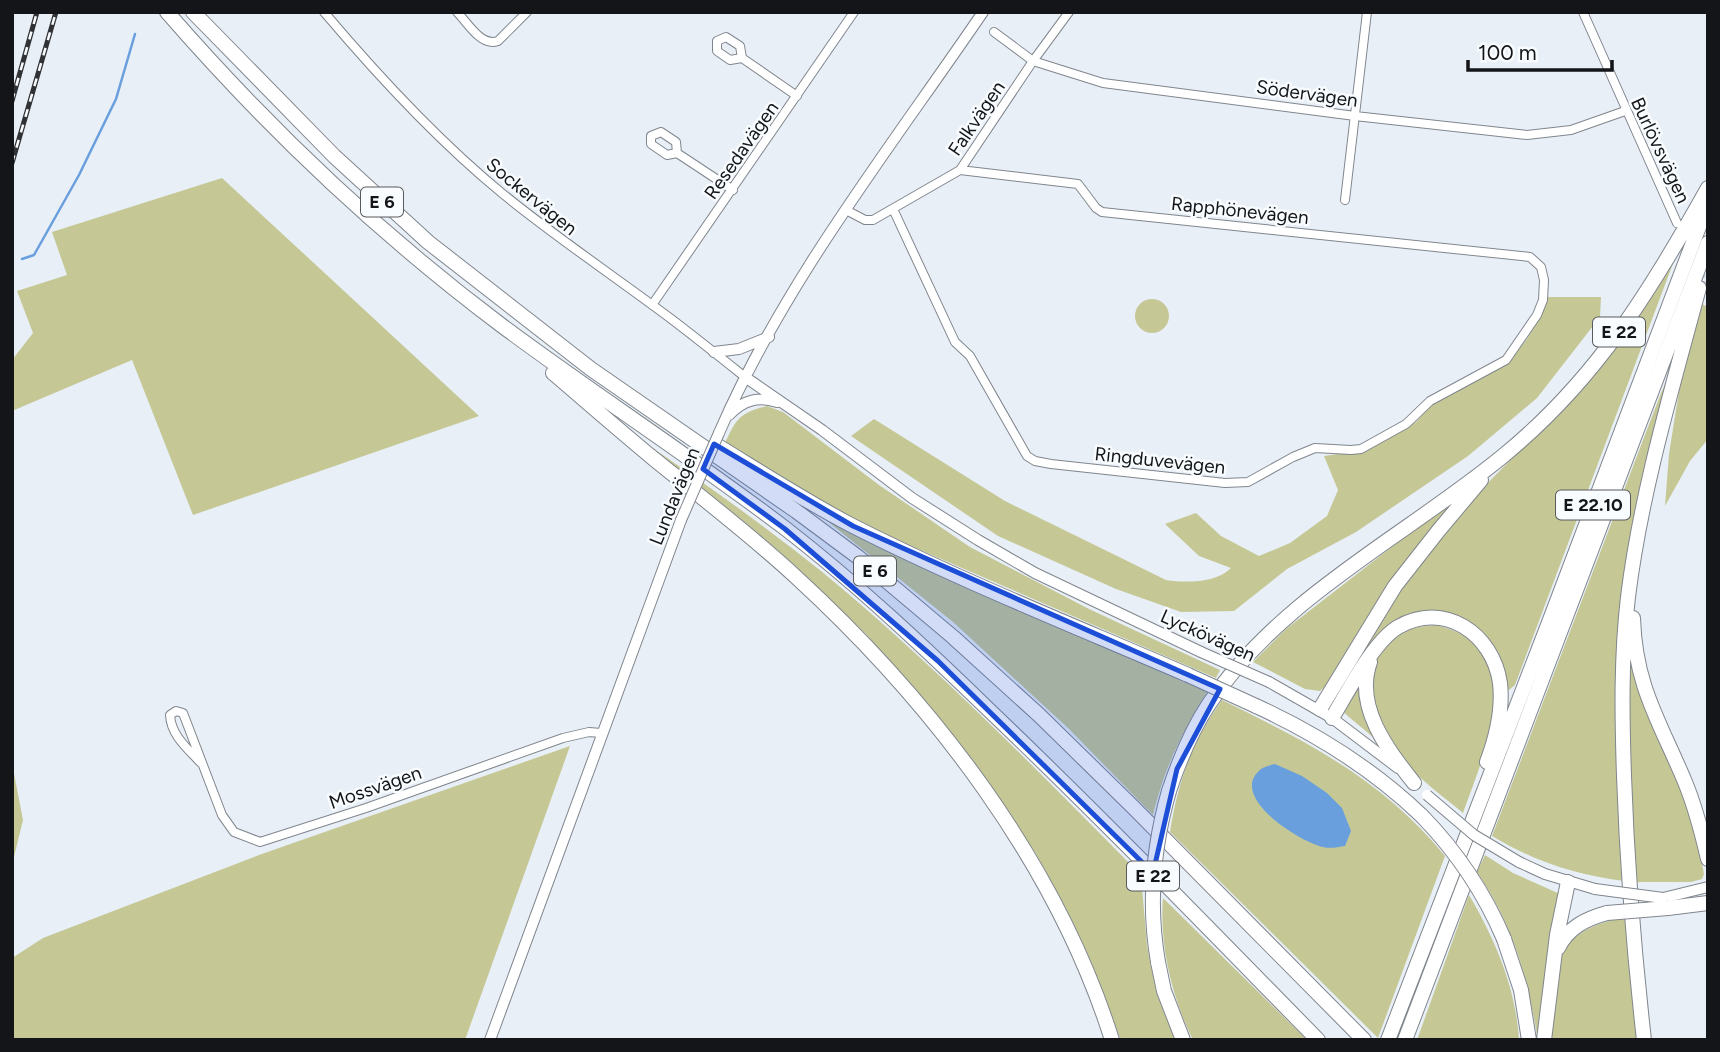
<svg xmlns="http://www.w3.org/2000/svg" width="1720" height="1052" font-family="Figtree,sans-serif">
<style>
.green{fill:#c5c895}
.water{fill:#6a9fde}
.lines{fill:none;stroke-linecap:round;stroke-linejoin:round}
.stream{stroke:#6a9fde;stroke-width:2.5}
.street-tunnel{stroke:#c8ced6;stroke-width:8;stroke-dasharray:8 4;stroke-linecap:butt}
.street-casing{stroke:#80868d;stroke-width:10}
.secondary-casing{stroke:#80868d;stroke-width:12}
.highway-casing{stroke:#80868d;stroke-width:16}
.street{stroke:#fff;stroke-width:8}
.secondary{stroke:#fff;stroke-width:10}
.highway{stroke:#fff;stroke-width:14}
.rail-casing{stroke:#303236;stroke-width:5}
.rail{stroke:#f9fcff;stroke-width:2.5;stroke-dasharray:8;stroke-linecap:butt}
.secondary-bridge-casing{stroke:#80868d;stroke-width:12;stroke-linecap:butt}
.highway-bridge-casing{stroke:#80868d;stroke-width:16;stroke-linecap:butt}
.secondary-bridge{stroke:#fff;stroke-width:10}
.highway-bridge{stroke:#fff;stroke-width:14}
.marked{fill:#1d4ed8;fill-opacity:0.2;stroke:#1d4ed8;stroke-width:5;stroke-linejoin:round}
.labels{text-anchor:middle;stroke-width:5;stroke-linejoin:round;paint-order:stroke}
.shield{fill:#f9fcff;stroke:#585a5d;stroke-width:2}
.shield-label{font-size:18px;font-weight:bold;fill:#131518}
.street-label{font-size:19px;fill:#131518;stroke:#f9fcff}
</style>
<rect width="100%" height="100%" fill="#e8eff7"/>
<!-- green -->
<path class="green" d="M222,178L479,416L193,515L132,360L12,411V360L33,333L17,291L67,275L52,232Z
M1678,250L1515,685L1509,690L1505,685L1472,626L1405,618L1353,676L1348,674L1406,578L1464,507L1535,435Z
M1547,297H1601L1600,317L1537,398L1468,456L1356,532L1287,569L1234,611L1181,612L1116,589L998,536L851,436L874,419L1005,501L1166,580C1185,583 1217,583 1231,568L1199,556L1165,524L1196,513L1221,536L1259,556L1290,543L1327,516L1338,490L1324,456L1365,450L1416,422L1431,405L1508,363L1527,339L1542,314Z
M1135 316a17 17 0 1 1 34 0a17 17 0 1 1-34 0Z
M1702,304L1708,307V439L1690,461L1665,506L1669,454L1683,366Z
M1672,371L1625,584L1624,881C1573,874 1536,862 1492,836L1661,393Z
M767,406L783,412L879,485L970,547L1089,609L1220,670L1216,678L888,536L816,501L724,445C736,420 738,413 767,406Z
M636,437C699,479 761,523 821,571C934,664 1038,771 1141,875L1147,946L1157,995L1175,1040H1121L1074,926L1036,854L970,757L866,634L782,555Z
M1473,484L1331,681L1320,691L1305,689L1253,662L1286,629Z
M821,516L1051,623L1207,692C1181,735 1165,766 1153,815L1068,728L953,622Z
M1435,625C1534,646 1485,751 1463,813C1439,793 1409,772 1392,746C1368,707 1357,643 1414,628C1420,626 1428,626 1435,625Z
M1630,648L1695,826L1704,874L1702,879L1691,882H1635L1629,752Z
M1362,677L1380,743L1343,712Z
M1222,700C1308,742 1383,780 1445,856L1378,1038L1170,832C1178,781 1192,742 1222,700Z
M570,746L465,1040H12V958L43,938L259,855Z
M12,763L23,820L12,865Z
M1485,855L1513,873L1560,894L1537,1035C1526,972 1513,926 1477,872Z
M1469,895C1495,939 1516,988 1519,1040H1417Z
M1163,898L1307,1040H1193C1172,998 1159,944 1163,898Z
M1625,917L1638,1040H1550C1557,971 1544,934 1625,917Z"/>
<!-- water -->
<path class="water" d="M1275,764L1302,776L1327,793L1342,808L1351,831L1345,846C1338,847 1330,849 1323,847C1300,842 1228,797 1260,770C1263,767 1271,765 1275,764Z"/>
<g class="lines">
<!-- stream -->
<path class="stream" d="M22,259L34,255L79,175L116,99L135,34"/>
<!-- street-tunnel -->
<path class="street-tunnel" d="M1699,271L1708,291"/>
<defs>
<path id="street" d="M324,12C379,77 437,140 503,194C557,238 614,276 670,318C695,337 720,357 745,377
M457,12C468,23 481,47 498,41L527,12
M1583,12L1677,223
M994,32L1033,61L1103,83L1355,116L1527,135L1571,130L1625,111
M742,58L730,60L717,51V41L726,37L740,46L742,58L797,96
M677,153L667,155L651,144V136L661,132L676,142L677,153L733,190
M1345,200L1367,12
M893,209L955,342L970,356L1027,456L1035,461L1051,464L1225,483L1248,482L1293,457L1315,448L1351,450L1361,449L1406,424L1430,401L1506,360L1537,315L1543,300L1544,280L1541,267L1530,257L1102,212L1096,208L1078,184L960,170
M846,210L865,220H873L960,170L1033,61L1069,12
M652,305L854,12
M200,762C187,748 171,735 170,715L176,711L183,713L222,815L234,832L260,842L366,808L563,738L589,732L601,733"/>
<path id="secondary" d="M714,352L739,349L769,337
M745,377L822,430L912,498L978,540L1035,573L1201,652
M729,415C743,400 758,396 777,402
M719,433C784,282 891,147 983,12
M1269,682L1332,718L1398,768
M1519,862L1545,874L1595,889
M1663,898L1708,887
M490,1040L681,520"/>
<path id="highway" d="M167,12C267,127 380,234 501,325C595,395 693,458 786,529C857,584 924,647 989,710C1101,817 1209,929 1318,1040
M193,12L334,156L428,242L591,369L796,511L858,557L953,637L1039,715L1132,806L1364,1040
M553,373C587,402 620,431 654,459C702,498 751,535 796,577C932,702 1056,862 1112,1040
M718,446C762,473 805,501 851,525C961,581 1075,626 1188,675
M1633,618C1635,686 1660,722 1685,782C1695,806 1702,833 1708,859
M1370,662C1354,707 1388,750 1414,783
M1256,706C1317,734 1373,769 1422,816
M1320,709L1395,586L1439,530L1481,480
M1332,718C1348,692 1373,642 1398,627C1444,600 1493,634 1500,683C1503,709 1496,738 1487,762
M1169,791C1179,761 1191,731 1209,704C1279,598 1407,535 1503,456C1596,380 1651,290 1708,188
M1668,908L1708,903
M1504,939L1521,990L1529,1040
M1558,948C1568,928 1585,919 1607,913
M1158,962L1164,991L1183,1040
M1388,1040L1553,612L1708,203
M1405,1040L1708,243
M1544,1040L1557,935L1568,882
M1644,1040C1634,952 1627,864 1624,776C1622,717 1621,656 1628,597C1641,492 1672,389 1699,288"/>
</defs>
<!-- street casing -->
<use href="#street" class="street-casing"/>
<!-- secondary casing -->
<use href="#secondary" class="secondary-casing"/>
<!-- highway casing -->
<use href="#highway" class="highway-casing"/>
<!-- street -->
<use href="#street" class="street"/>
<!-- secondary -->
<use href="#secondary" class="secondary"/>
<!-- highway -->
<use href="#highway" class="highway"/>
<defs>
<path id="rail" d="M12,101L37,12
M12,163L56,12"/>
</defs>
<!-- rail casing -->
<use href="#rail" class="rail-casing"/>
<!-- rail -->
<use href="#rail" class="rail"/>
<defs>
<path id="secondary-bridge" d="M681,520L719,433
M1201,652L1269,682
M1427,795L1474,835L1519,862
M1595,889L1663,898"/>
<path id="highway-bridge" d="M1188,675L1256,706
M1422,816C1457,852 1484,892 1504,939
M1607,913L1668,908
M1158,962C1148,904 1153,847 1169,791"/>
</defs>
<!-- secondary-bridge casing -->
<use href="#secondary-bridge" class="secondary-bridge-casing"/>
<!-- highway-bridge casing -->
<use href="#highway-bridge" class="highway-bridge-casing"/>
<!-- secondary-bridge -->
<use href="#secondary-bridge" class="secondary-bridge"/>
<!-- highway-bridge -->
<use href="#highway-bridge" class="highway-bridge"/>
</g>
<!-- marked area -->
<path class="marked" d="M714,444L853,526L1220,689L1177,769L1153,873L938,661L785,529L703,469Z"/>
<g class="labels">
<!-- shield labels -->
<g class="shield">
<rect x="361" y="187.5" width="42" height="29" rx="5"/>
<rect x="1593" y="317.5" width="52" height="29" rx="5"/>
<rect x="1556" y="490.5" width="74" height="29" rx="5"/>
<rect x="854" y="556.5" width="42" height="29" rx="5"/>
<rect x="1127" y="861.5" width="52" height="29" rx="5"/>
</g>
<g class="shield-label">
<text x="382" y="208">E 6</text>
<text x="1619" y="338">E 22</text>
<text x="1593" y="511">E 22.10</text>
<text x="875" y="577">E 6</text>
<text x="1153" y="882">E 22</text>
</g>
<!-- street labels -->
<g class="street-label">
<text transform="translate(1307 93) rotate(8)" y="7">Södervägen</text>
<text transform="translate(976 118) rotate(-56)" y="7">Falkvägen</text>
<text transform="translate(741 150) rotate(-55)" y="7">Resedavägen</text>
<text transform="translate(1661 150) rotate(65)" y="7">Burlövsvägen</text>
<text transform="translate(532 196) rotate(39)" y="7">Sockervägen</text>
<text transform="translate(1240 210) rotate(6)" y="7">Rapphönevägen</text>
<text transform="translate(1160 460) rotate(6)" y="7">Ringduvevägen</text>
<text transform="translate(674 496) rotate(-68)" y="7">Lundavägen</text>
<text transform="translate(1208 635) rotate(24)" y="7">Lyckövägen</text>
<text transform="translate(375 787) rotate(-19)" y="7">Mossvägen</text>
</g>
</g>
<!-- border -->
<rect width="1720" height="1052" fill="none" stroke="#131518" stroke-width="28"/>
<!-- scale -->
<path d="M1468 60v10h144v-10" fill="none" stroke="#131518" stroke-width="3.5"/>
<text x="1478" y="60" font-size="21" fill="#131518" stroke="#f9fcff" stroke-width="5" paint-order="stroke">100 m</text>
</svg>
